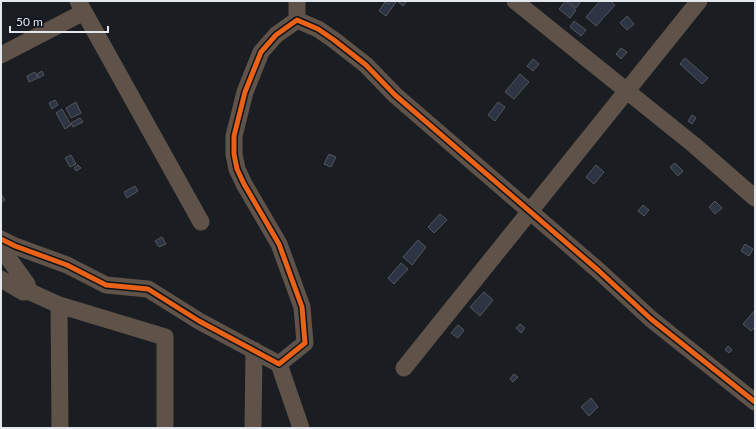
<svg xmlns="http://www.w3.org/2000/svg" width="756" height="429" font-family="Lato,sans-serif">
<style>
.building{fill:#2d3544;stroke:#53565b}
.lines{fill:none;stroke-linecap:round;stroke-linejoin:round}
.minor{stroke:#5e5249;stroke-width:17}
.cycleway-casing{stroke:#0e131c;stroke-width:8}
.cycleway{stroke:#ea6118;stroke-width:5}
</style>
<rect width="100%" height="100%" fill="#1a1d22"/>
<!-- building -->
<path class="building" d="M391,1L396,2L386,16L379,11L385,2L389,4Z
M399,1H407L403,6L398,2Z
M566,1L576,10L570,18L559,9Z
M568,1H577L580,3L576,8Z
M600,1H610L615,5L596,26L586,17Z
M627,16L634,24L627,30L620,23Z
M574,21L586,30L581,36L570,27Z
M621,48L627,52L621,59L616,54Z
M685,58L708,78L702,84L680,64Z
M533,59L539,64L533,71L527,66Z
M42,71L44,75L39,78L37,74Z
M35,72L38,78L29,82L27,76Z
M520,74L529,82L514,99L505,92Z
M55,100L58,105L52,109L49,103Z
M76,102L81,113L71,118L66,108Z
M498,102L505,107L495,121L488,115Z
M62,109L71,125L65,129L56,113Z
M692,115L696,118L692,124L688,121Z
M80,118L83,122L73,127L71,123Z
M329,154L336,157L331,167L324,164Z
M71,155L76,164L70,167L65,158Z
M675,163L683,171L678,176L670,167Z
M78,165L81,168L76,171L74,168Z
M596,165L604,172L594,184L586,177Z
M135,186L138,191L127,198L124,192Z
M1,194L5,200L1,203Z
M715,201L722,208L715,214L709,207Z
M643,205L649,210L644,216L638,211Z
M440,214L447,220L434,233L428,227Z
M162,237L166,244L159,247L155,241Z
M418,240L426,247L412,265L403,257Z
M745,244L753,249L749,256L741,251Z
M401,263L408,269L394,284L388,278Z
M484,292L493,300L480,316L470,307Z
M755,310V327L751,331L743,324Z
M520,324L525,328L521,333L516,328Z
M458,325L464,330L458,338L451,333Z
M728,346L732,350L729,353L725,350Z
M514,374L518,377L513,382L510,379Z
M591,398L598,407L589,416L581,407Z"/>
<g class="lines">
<!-- minor -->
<path class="minor" d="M78,1L201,222
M515,1L694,145L755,198
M297,20L318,29L334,40L366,65L395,95L599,271L651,319L755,402
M297,20V1
M1,55L84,12
M1,239L15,246L67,265L106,285L148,289L199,321L279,364L305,343L302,307L279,244L244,184L237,169L234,154V136L245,92L261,52L276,35L297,20
M1,248L27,284L28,288V291L25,292H23L1,279
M28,291L59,305L60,428
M59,305L165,337V428
M279,364L301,428
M404,368L699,1
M253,428L254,350"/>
<defs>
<path id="cycleway" d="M1,239L15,246L67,265L106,285L148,289L199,321L279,364L305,343L302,307L279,244L244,184L237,169L234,154V136L245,92L261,52L276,35L297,20L318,29L334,40L366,65L395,95L599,271L651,319L755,402"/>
</defs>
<!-- cycleway casing -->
<use href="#cycleway" class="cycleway-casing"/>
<!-- cycleway -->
<use href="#cycleway" class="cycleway"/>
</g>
<!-- border -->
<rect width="756" height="429" fill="none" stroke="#e3e7ee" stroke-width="4"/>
<!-- scale -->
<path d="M10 26v6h98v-6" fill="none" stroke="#e3e7ee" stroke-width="2"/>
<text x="16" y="26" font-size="12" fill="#e3e7ee" stroke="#0e131c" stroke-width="3" paint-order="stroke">50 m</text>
</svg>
